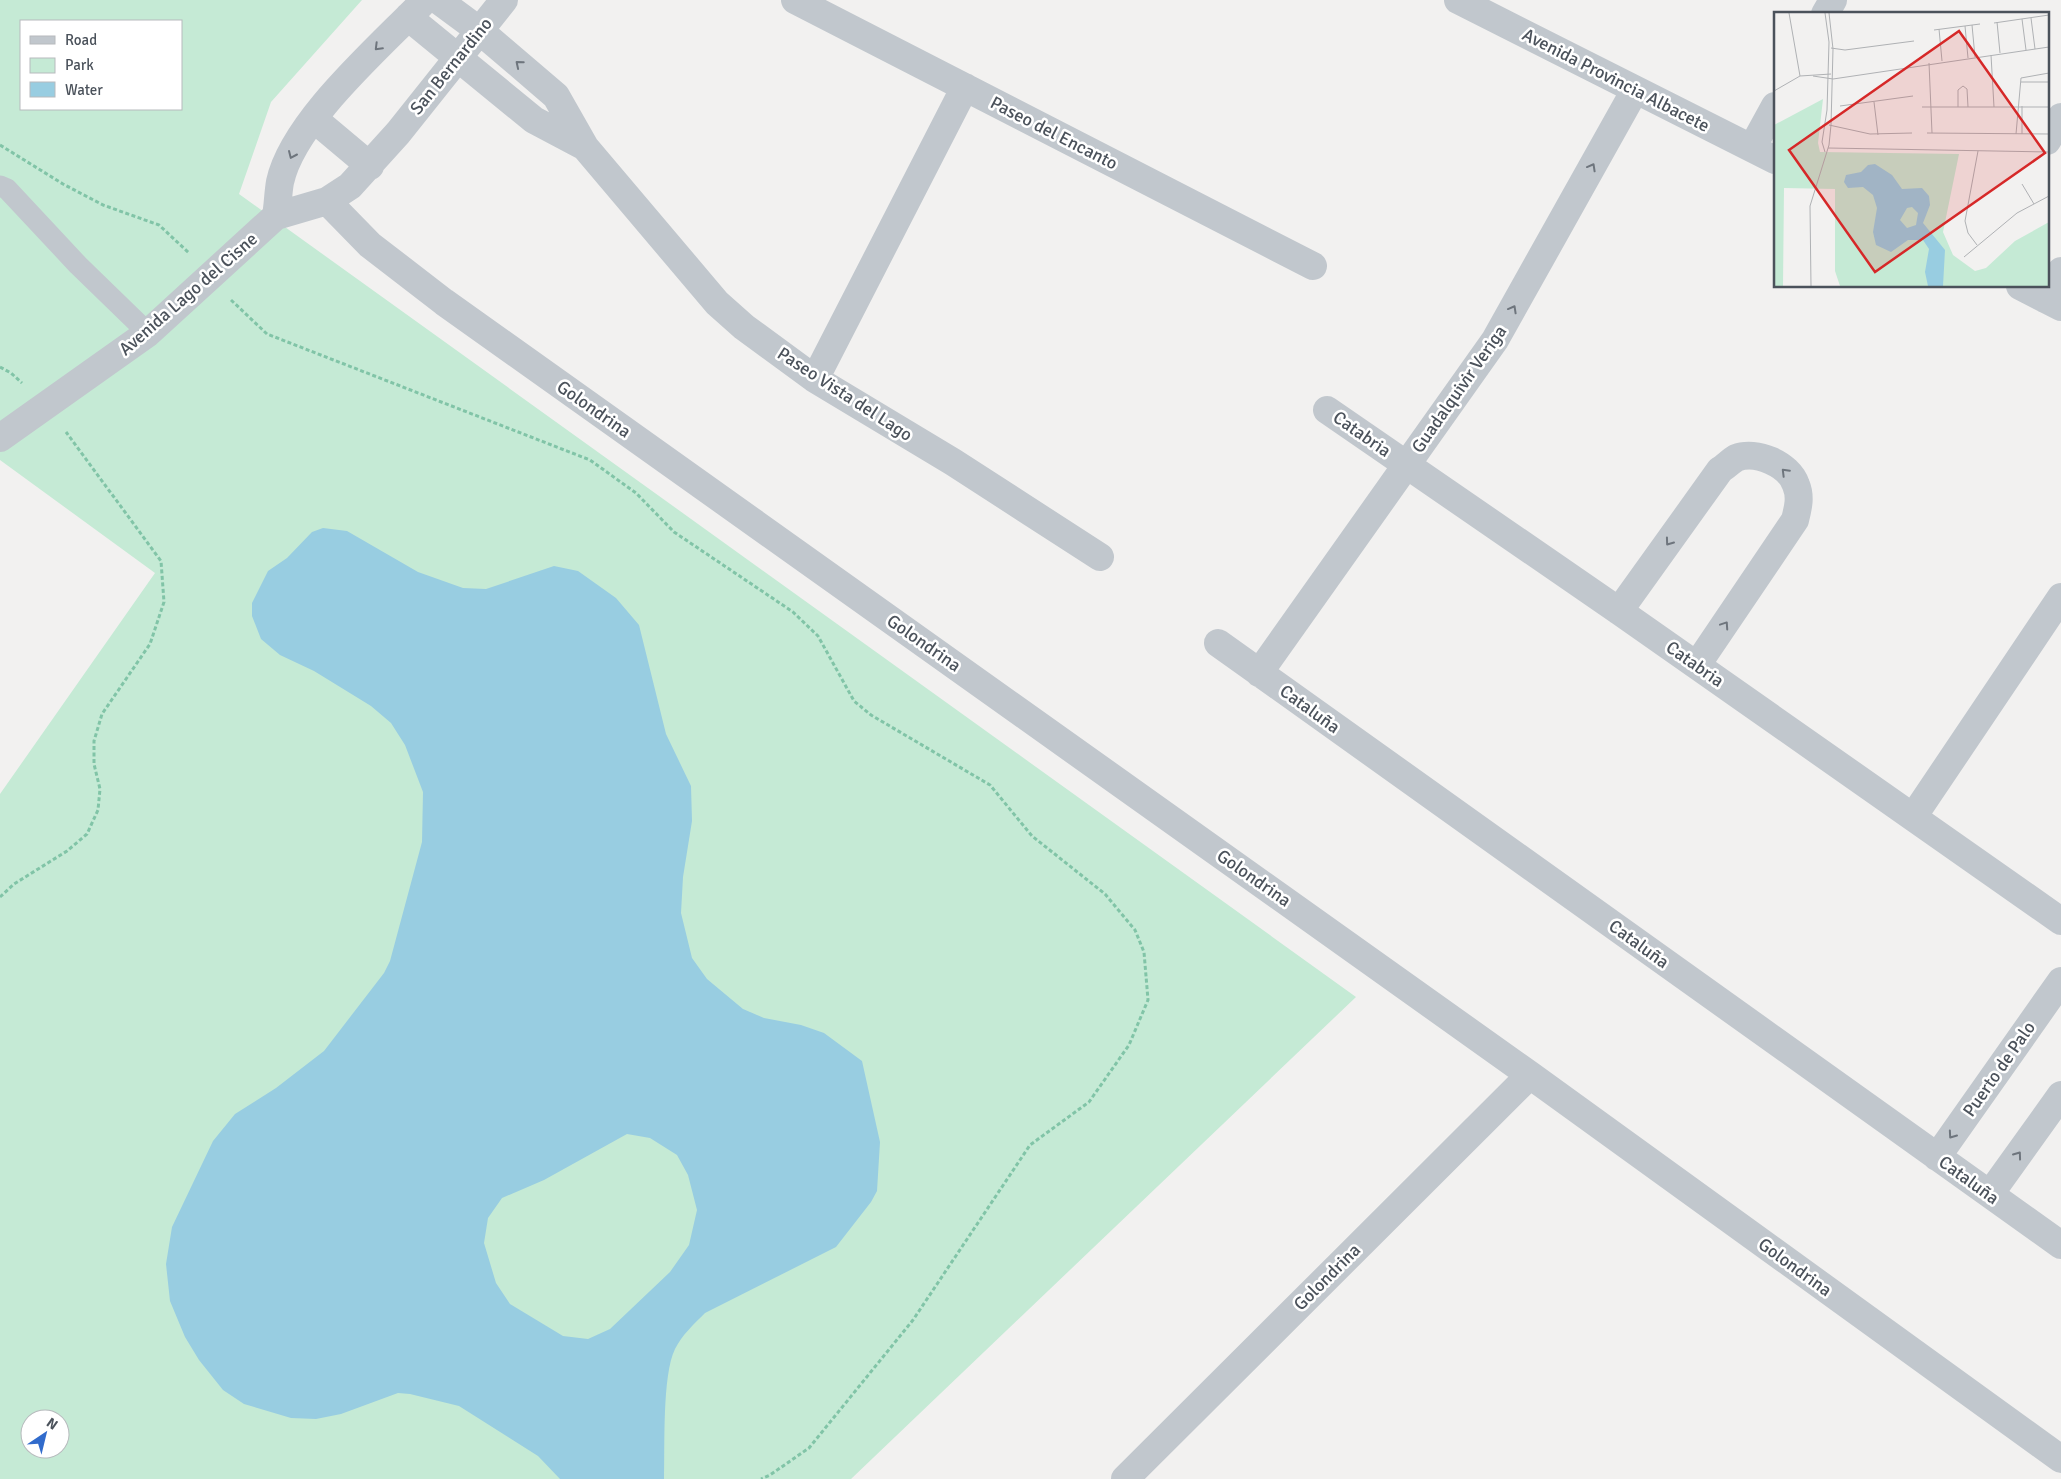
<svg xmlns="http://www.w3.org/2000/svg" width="2061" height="1479" font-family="Signika,sans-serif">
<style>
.green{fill:#c5ead5;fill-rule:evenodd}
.water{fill:#98cde1;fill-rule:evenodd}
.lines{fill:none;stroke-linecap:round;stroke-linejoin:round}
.path{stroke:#81c4a7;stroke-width:3;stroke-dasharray:4 2.5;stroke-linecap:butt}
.service{stroke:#c1c7cd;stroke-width:21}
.minor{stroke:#c1c7cd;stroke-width:28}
.oneway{stroke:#6e757d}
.labels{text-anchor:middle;stroke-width:5;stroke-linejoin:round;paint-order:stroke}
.street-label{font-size:18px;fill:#4b525b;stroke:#fff}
.inset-road{fill:none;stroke:#afb1b4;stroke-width:1}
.view{fill:#d62828;fill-opacity:0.15;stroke:#d62828;stroke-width:2.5}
.inset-edge{fill:none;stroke:#4b525b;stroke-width:2.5}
</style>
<rect width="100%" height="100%" fill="#f2f1f0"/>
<!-- green -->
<path class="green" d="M0,0H362L271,102L239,194L1356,997L851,1479H0V794L155,573L0,460ZM21,21H181V109H21ZM30,1419H60V1449H30Z"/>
<!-- water -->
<path class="water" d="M323,528L347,531L418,572L463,588L486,589L554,566L578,571L616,598L639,625L666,734L691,786L692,821L683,877L681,913L692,958L707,979L743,1009L764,1018L801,1025L824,1033L862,1061L880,1142L877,1191L871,1202L836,1247L705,1313C694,1324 682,1335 675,1349C662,1375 665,1448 664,1479H560L538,1456L459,1406L410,1394L398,1393L341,1414L316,1419L291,1418L244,1404L223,1390L199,1360L185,1337L170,1301L166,1264L172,1227L213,1141L235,1114L276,1088L324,1051L384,973L390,961L422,842L423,792L405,745L391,723L371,706L314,671L280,655L261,639L252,616V603L268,571L287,558L312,532ZM627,1134L650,1138L677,1155L688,1175L697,1210L689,1245L670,1272L610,1329L588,1339L563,1336L510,1304L496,1283L484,1243L488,1218L502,1198L544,1180Z"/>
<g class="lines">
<!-- path -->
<path class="path" d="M0,145L63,184L103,205L159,225L189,253
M231,300L267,334L590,460L636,493L674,532L793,612L818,636L854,701L871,715L990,785L1032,836L1105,894L1135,930L1144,952L1148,1000L1129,1045L1089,1102L1030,1145L913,1320L809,1448L770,1475L761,1479
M0,367L11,373L22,383
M0,897L14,884L67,851L87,834L98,810L100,789L94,764V741L102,714L150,644L164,602L161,561L66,432"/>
<!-- service -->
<path class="service" d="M0,186L7,189L78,265L148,333"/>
<!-- minor -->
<path class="minor" d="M438,0L480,31L556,96L585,147L717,303L744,327L815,379L953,462L1100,557
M795,0L1313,266
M1458,0L1775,160
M1825,14L1833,0
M408,17L534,120L585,147
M314,119L370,166
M2047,141L2061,117
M1752,148L1775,106
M327,201L370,245L444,302L1530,1075L2061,1459
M276,216C278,205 278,193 280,182C293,121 382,45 425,0
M2020,286L2061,307
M2045,299L2061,271
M815,379L965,87
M1327,410L1619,611L2061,921
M0,438L148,333L276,216L327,201L350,186L398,133L504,0
M1619,611L1720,470C1725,467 1731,461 1736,458C1756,450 1789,464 1796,485C1801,497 1798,508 1795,520L1697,665
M1218,643L2061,1245
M1259,673L1495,340L1635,90
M1913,817L2061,597
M1937,1157L2061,981
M1990,1194L2061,1095
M1125,1479L1530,1075"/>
</g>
<!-- one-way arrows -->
<defs><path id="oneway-chevron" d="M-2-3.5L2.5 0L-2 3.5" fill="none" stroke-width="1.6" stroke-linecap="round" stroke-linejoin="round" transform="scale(1.25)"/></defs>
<g class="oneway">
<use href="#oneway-chevron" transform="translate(378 47) rotate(135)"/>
<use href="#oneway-chevron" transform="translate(519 64) rotate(-140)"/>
<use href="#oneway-chevron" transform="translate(292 155) rotate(114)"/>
<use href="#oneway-chevron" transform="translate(1592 167) rotate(-61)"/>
<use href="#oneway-chevron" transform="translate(1513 309) rotate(-61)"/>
<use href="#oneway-chevron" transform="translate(1785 472) rotate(-135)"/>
<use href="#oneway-chevron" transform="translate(1669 542) rotate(126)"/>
<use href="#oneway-chevron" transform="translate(1725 625) rotate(-56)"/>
<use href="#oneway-chevron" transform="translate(1952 1135) rotate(125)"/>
<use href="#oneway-chevron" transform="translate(2018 1155) rotate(-54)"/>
</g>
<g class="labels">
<!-- street labels -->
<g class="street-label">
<text transform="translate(451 66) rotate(-51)" y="6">San Bernardino</text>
<text transform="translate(1616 80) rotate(27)" y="6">Avenida Provincia Albacete</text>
<text transform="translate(1054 133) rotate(27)" y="6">Paseo del Encanto</text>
<text transform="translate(188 294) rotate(-41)" y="6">Avenida Lago del Cisne</text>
<text transform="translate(1459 389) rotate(-55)" y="6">Guadalquivir Veriga</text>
<text transform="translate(845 394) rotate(33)" y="6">Paseo Vista del Lago</text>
<text transform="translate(594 409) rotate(35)" y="6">Golondrina</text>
<text transform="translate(1362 434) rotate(35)" y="6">Catabria</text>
<text transform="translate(924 643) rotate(35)" y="6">Golondrina</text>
<text transform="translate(1695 664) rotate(35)" y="6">Catabria</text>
<text transform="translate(1310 709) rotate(36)" y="6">Cataluña</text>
<text transform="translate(1254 878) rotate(35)" y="6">Golondrina</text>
<text transform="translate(1639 944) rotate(36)" y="6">Cataluña</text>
<text transform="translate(1999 1069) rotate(-55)" y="6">Puerto de Palo</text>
<text transform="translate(1969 1180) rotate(36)" y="6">Cataluña</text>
<text transform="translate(1795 1267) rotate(36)" y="6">Golondrina</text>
<text transform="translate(1327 1277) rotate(-45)" y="6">Golondrina</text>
</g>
</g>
<!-- overview -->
<g transform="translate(1774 12)">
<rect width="275" height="275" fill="#f2f1f0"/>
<path d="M49,87L44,131L46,140L185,142L169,220L179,243L201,259L212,256L241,229L275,210V274H66L61,259V177L10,176L9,274H0V113Z" fill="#c5ead5"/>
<path d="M101,152L118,163L128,177L148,176L155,184L156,193L149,211L171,238L169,274H154L151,260L155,237L149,228H134L117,240L102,233L99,220L103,196L99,183L89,175L74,176L70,170L72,163L87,160L94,153ZM138,195L144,201L142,213L133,216L126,208L133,196Z" fill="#98cde1" fill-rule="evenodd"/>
<path class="inset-road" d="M15,1L26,64M257,6L261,37M248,7L252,38M223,10L226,41M220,11L275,3M198,13L201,45M191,14L194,46M165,17L168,49M160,18L206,12M57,36L71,38L140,29M217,43L220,95M155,51L158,121M39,64L59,67L275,35M247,70H275M0,79L26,64L57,62M100,90L104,123M66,94L139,84M248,94V122M148,95H275M184,95V78L189,74L193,77L194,95M55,113L96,122L138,121M153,121L275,122M242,122L247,66L275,61M54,136L275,140M51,140L48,130L53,98L55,30L51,1M248,172L260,192M203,233L194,221L191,209L204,139M190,245L243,201L275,184M37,274L36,194L55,133L57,113L59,37L55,1"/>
<path class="view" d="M185,19L271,141L101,260L15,138Z"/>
<rect width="275" height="275" class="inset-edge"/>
</g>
<!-- legend -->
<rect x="20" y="20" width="162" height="90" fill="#ffffff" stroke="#b7babd"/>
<rect x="30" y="36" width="25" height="8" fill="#c1c7cd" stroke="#b7babd"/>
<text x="65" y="45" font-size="15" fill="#4b525b">Road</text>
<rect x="30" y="58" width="25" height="15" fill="#c5ead5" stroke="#b7babd"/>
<text x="65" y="70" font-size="15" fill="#4b525b">Park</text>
<rect x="30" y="82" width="25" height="15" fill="#98cde1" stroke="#b7babd"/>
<text x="65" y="95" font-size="15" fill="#4b525b">Water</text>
<!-- north arrow -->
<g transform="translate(45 1434) rotate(35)"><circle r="24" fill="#ffffff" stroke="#b7babd"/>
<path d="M0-4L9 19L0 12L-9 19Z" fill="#316bcc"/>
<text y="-8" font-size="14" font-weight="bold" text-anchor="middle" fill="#4b525b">N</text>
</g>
</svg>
